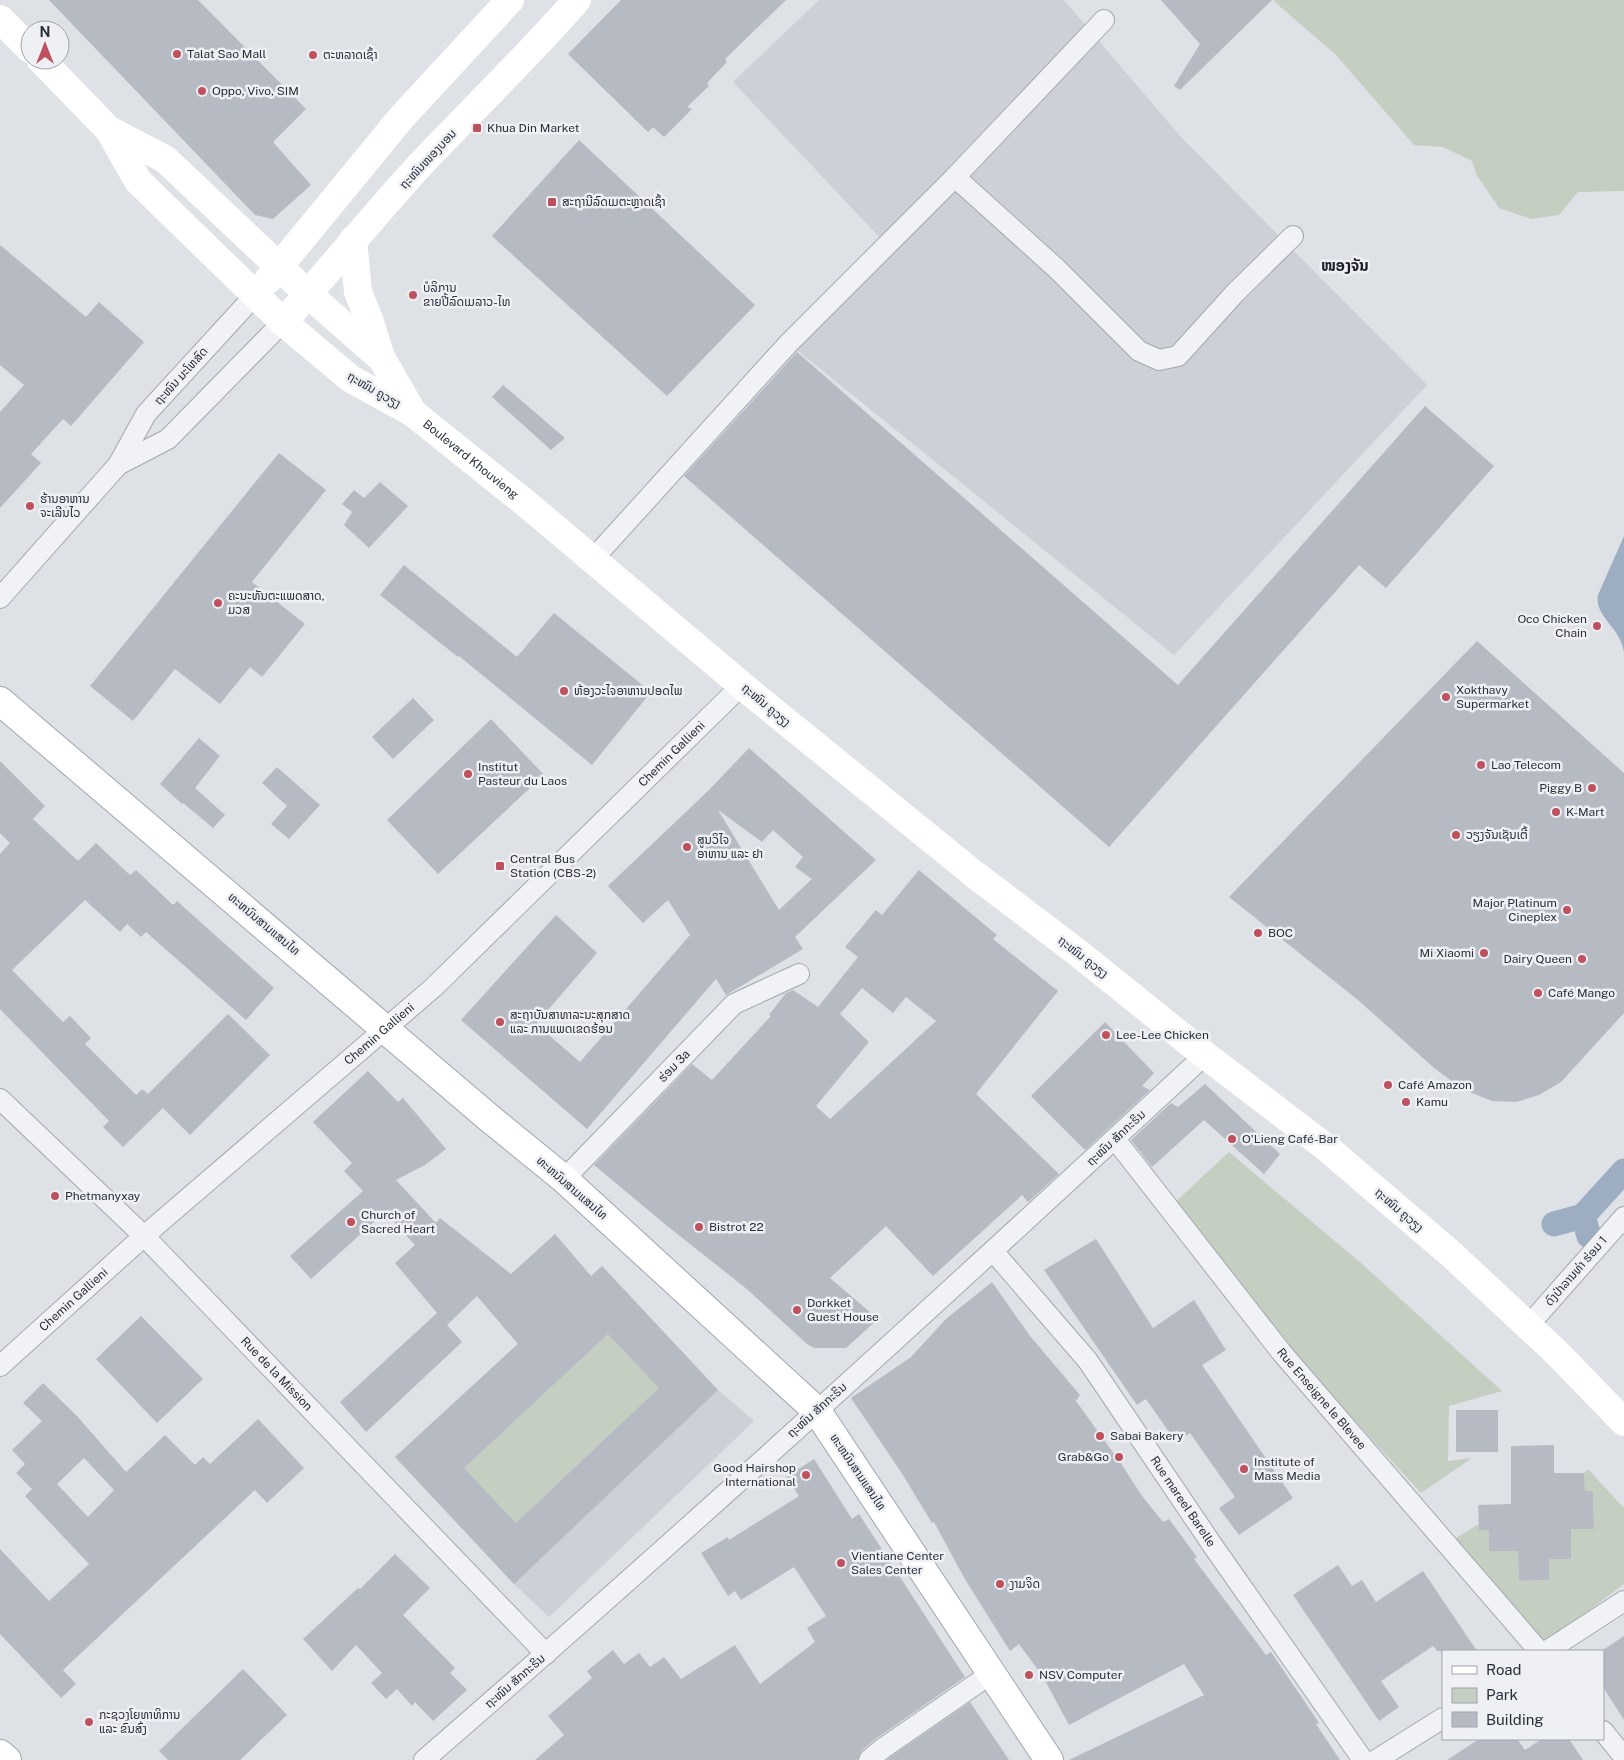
<svg xmlns="http://www.w3.org/2000/svg" width="1624" height="1760" font-family="'Public Sans','Noto Sans Lao',sans-serif">
<style>
.built{fill:#cdd0d7}
.green{fill:#c4cfc1}
.water{fill:#9daec2}
.lines{fill:none;stroke-linecap:round;stroke-linejoin:round}
.canal{stroke:#9daec2;stroke-width:25}
.building{fill:#b6bac2;fill-rule:evenodd}
.street-casing{stroke:#a4a8af;stroke-width:22}
.primary-casing{stroke:#9fa5b0;stroke-width:30}
.street{stroke:#f1f2f5;stroke-width:20}
.secondary{stroke:#fff;stroke-width:28}
.primary{stroke:#fff;stroke-width:28}
.poi-dot{fill:#bd515d;stroke:#eef0f4;stroke-width:2}
.labels{text-anchor:middle;stroke-width:5;stroke-linejoin:round;paint-order:stroke}
.poi-label{font-size:12px;fill:#292f3b;stroke:#eef0f4;text-anchor:start}
.street-label{font-size:12px;fill:#292f3b;stroke:#eef0f4}
.quarter-label{font-size:15px;font-weight:bold;fill:#1c202c;stroke:#eef0f4}
</style>
<rect width="100%" height="100%" fill="#dee1e6"/>
<!-- built -->
<path class="built" d="M819,0H1064L1181,137L1427,385L1174,655L792,346L883,241L733,82Z
M602,1266L718,1390L754,1421L549,1617L514,1584L395,1457Z"/>
<!-- green -->
<path class="green" d="M1274,0H1624V191L1578,192L1559,215L1531,219L1499,208L1476,174L1472,161L1443,147L1414,145L1336,55L1276,3Z
M1229,1152L1361,1263L1502,1391L1449,1406L1448,1461L1472,1458L1421,1493L1294,1354L1172,1205Z
M608,1334L659,1388L516,1523L464,1468Z
M1588,1469L1624,1508V1584L1545,1644L1451,1541L1479,1524L1489,1530V1551H1518L1519,1581L1549,1580V1559L1571,1558V1529H1594L1593,1491H1585L1584,1473Z"/>
<!-- water -->
<path class="water" d="M1624,536V652C1621,628 1594,616 1598,595Z"/>
<g class="lines">
<!-- canal -->
<path class="canal" d="M1583,1216L1589,1236
M1554,1224L1583,1216L1624,1171"/>
</g>
<!-- building -->
<path class="building" d="M49,0H198L306,109L273,142L311,185L273,219L255,215Z
M621,0H786L725,59L727,62L707,83L709,86L687,107L692,109L664,137L653,127L648,132L568,54Z
M1161,0H1272L1180,90L1174,86L1200,44Z
M579,140L755,305L667,396L492,236Z
M0,245L86,317L99,302L144,342L71,426L63,419L31,454L41,463L0,508V412L24,385L0,365Z
M797,352L1178,685L1425,406L1494,466L1386,588L1359,565L1109,847L684,476Z
M503,385L565,438L551,450L492,397Z
M279,453L326,490L252,582L305,624L262,677L250,667L220,704L175,669L133,721L90,686Z
M380,482L408,506L369,548L344,525L352,512L342,504L354,490L364,498Z
M404,565L517,657L554,613L651,692L592,765L459,656L458,657L380,595Z
M1477,641L1624,773V1013L1561,1082L1539,1095L1516,1102L1492,1101L1472,1093L1454,1083L1433,1067L1358,1000L1229,897Z
M413,698L434,720L393,759L372,737Z
M491,719L544,775L438,874L387,820Z
M199,738L220,756L195,788L225,815L213,828L183,803L182,804L160,784Z
M749,748L876,860L795,937L803,949L726,995L716,979L587,1129L461,1020L556,915L597,953L536,1024L580,1062L690,935L668,900L643,923L608,886L709,790ZM718,810L762,842L773,830L803,857L795,867L812,879L779,910Z
M0,761L45,806L33,819L78,861L96,843L130,875L136,870L173,905L177,901L274,988L246,1020L146,932L141,937L127,924L120,932L85,900L12,970L63,1022L70,1016L91,1038L85,1044L136,1095L142,1089L148,1094L228,1014L270,1055L190,1135L163,1108L123,1147L103,1127L109,1121L0,1009V854L10,843L0,833Z
M277,767L320,805L289,839L271,824L287,806L262,783Z
M919,870L997,935L993,939L1058,991L976,1094L1059,1174L1028,1202L1022,1195L933,1276L886,1226L830,1278L878,1319L846,1348H814L807,1344L748,1290L666,1225L594,1165L692,1064L712,1080L771,1016L769,1015L786,993L793,990L818,1007L858,957L845,947L876,910L882,915ZM862,988L893,1013L906,997L936,1021L830,1119L816,1106L869,1042L840,1014Z
M1105,1022L1154,1073L1142,1086L1150,1090L1085,1150L1031,1096Z
M368,1071L398,1102L403,1098L446,1149L425,1165L396,1180L436,1223L440,1218L511,1274L555,1234L591,1276L602,1266L718,1390L514,1584L395,1457L518,1344L477,1296L447,1325L462,1342L366,1432L340,1402L437,1313L395,1263L415,1245L385,1212L311,1279L290,1256L363,1191L344,1171L352,1163L313,1122ZM608,1334L659,1388L516,1523L464,1468Z
M1205,1084L1280,1154L1264,1174L1204,1120L1152,1167L1131,1140L1171,1103L1178,1107Z
M1096,1239L1153,1328L1194,1300L1226,1350L1202,1365L1293,1498L1239,1535L1219,1508L1235,1497L1190,1433L1176,1442L1146,1399L1137,1405L1044,1270Z
M992,1282L1030,1336L1080,1395L1076,1401L1122,1465L1142,1496L1163,1522L1169,1519L1197,1557L1194,1559L1266,1655L1271,1652L1319,1723L1316,1724L1340,1760H1069L1204,1695L1184,1664L1069,1725L1042,1675L1019,1644L1010,1651L966,1581L934,1522L932,1523L901,1472L851,1398L911,1357L946,1319Z
M141,1316L203,1379L157,1423L96,1359Z
M43,1383L77,1416L126,1472L165,1435L195,1465L203,1457L210,1464L258,1419L304,1468L267,1503L255,1490L63,1670L76,1684L61,1698L0,1634V1549L49,1601L89,1564L25,1496L32,1489L16,1473L25,1464L12,1450L42,1421L23,1403ZM84,1458L114,1490L88,1517L57,1484Z
M1456,1410H1498V1452H1456Z
M1554,1445V1473H1584L1585,1491H1593L1594,1529H1571V1559H1549V1580L1519,1581L1518,1551H1489V1530H1479L1478,1505L1511,1504V1446Z
M814,1459L852,1519L859,1514L965,1677L874,1740L861,1751L857,1760H535L564,1735L548,1716L592,1678L587,1671L613,1650L624,1664L639,1653L650,1667L664,1657L681,1679L735,1645L760,1684L815,1642L807,1628L826,1616L794,1567L741,1600L735,1591L728,1596L701,1553L728,1537L729,1540L799,1496L786,1477Z
M395,1554L430,1588L403,1615L455,1668L450,1673L467,1690L433,1721L415,1702L412,1706L397,1689L386,1699L371,1683L382,1673L356,1645L332,1671L303,1639L358,1588L360,1589Z
M1338,1565L1352,1586L1362,1580L1376,1602L1423,1571L1477,1651H1437L1433,1646L1381,1681L1399,1707L1379,1721L1293,1595Z
M1624,1636V1720L1603,1687V1650Z
M243,1669L287,1715L240,1760H168L159,1751Z
M970,1702L1009,1760H887L889,1758Z
M1479,1739H1517L1525,1750L1542,1739H1569L1583,1760H1447Z"/>
<g class="lines">
<defs>
<g id="street">
<path d="M955,177L1057,269L1139,351L1159,360L1178,356L1235,293L1293,236"/>
<path d="M118,465L168,439L283,322"/>
<path d="M593,559L788,344L955,177L1104,20"/>
<path d="M0,598L118,465L146,414L256,294"/>
<path id="s1" d="M0,1099L144,1236L546,1654"/>
<path id="s2" d="M1115,1139L1282,1353L1539,1651"/>
<path d="M564,1179L734,1004L799,974"/>
<path id="s3" d="M993,1251L1088,1361L1213,1546L1363,1760"/>
<path d="M1528,1326L1624,1217"/>
<path id="s4" d="M0,1366L144,1236L434,987L742,685"/>
<path d="M1547,1651L1624,1601"/>
<path d="M1603,1731L1624,1757"/>
<path d="M424,1760C689,1530 948,1293 1205,1055"/>
<path d="M869,1760L882,1749L992,1673"/>
<path d="M1376,1760L1443,1718"/>
</g>
<path id="primary" d="M0,701L488,1117L564,1179L817,1411L1049,1760
M0,1754L7,1760"/>
</defs>
<!-- street casing -->
<use href="#street" class="street-casing"/>
<!-- primary casing -->
<use href="#primary" class="primary-casing"/>
<!-- street -->
<use href="#street" class="street"/>
<!-- secondary -->
<g class="secondary">
<path d="M0,19L30,49"/>
<path id="s5" d="M41,60L109,130L138,181L283,322L351,379L413,413L529,506L751,693L974,874L1078,953L1205,1055L1328,1149L1451,1254L1556,1352L1624,1422"/>
<path d="M109,130L165,159L308,294L382,359L413,413"/>
<path d="M353,240L358,292L369,319L381,357"/>
<path d="M268,280L401,118L510,0"/>
<path d="M283,322C330,270 373,216 420,165C472,110 527,57 577,0"/>
</g>
<!-- primary -->
<use href="#primary" class="primary"/>
</g>
<!-- markers -->
<g class="poi-dot">
<circle cx="177" cy="54" r="5"/>
<circle cx="313" cy="55" r="5"/>
<circle cx="202" cy="91" r="5"/>
<rect x="472" y="123" width="10" height="10" rx="2.5"/>
<rect x="547" y="197" width="10" height="10" rx="2.5"/>
<circle cx="413" cy="295" r="5"/>
<circle cx="30" cy="506" r="5"/>
<circle cx="218" cy="603" r="5"/>
<circle cx="1597" cy="626" r="5"/>
<circle cx="564" cy="691" r="5"/>
<circle cx="1446" cy="697" r="5"/>
<circle cx="1481" cy="765" r="5"/>
<circle cx="468" cy="774" r="5"/>
<circle cx="1592" cy="788" r="5"/>
<circle cx="1556" cy="812" r="5"/>
<circle cx="1456" cy="835" r="5"/>
<circle cx="687" cy="847" r="5"/>
<rect x="495" y="861" width="10" height="10" rx="2.5"/>
<circle cx="1567" cy="910" r="5"/>
<circle cx="1258" cy="933" r="5"/>
<circle cx="1484" cy="953" r="5"/>
<circle cx="1582" cy="959" r="5"/>
<circle cx="1538" cy="993" r="5"/>
<circle cx="500" cy="1022" r="5"/>
<circle cx="1106" cy="1035" r="5"/>
<circle cx="1388" cy="1085" r="5"/>
<circle cx="1406" cy="1102" r="5"/>
<circle cx="1232" cy="1139" r="5"/>
<circle cx="55" cy="1196" r="5"/>
<circle cx="351" cy="1222" r="5"/>
<circle cx="699" cy="1227" r="5"/>
<circle cx="797" cy="1310" r="5"/>
<circle cx="1100" cy="1436" r="5"/>
<circle cx="1119" cy="1457" r="5"/>
<circle cx="1244" cy="1469" r="5"/>
<circle cx="806" cy="1475" r="5"/>
<circle cx="841" cy="1563" r="5"/>
<circle cx="1000" cy="1584" r="5"/>
<circle cx="1029" cy="1675" r="5"/>
<circle cx="89" cy="1722" r="5"/>
</g>
<g class="labels">
<!-- poi labels -->
<g class="poi-label">
<text x="187" y="58">Talat Sao Mall</text>
<text x="323" y="59">ຕະຫລາດເຊົ້າ</text>
<text x="212" y="95">Oppo, Vivo, SIM</text>
<text x="487" y="132">Khua Din Market</text>
<text x="562" y="206">ສະຖານີລົດເມຕະຫຼາດເຊົ້າ</text>
<text x="423" y="292">ບໍລິການ<tspan x="423" dy="14">ຂາຍປີ້ລົດເມລາວ-ໄທ</tspan></text>
<text x="40" y="503">ຮ້ານອາຫານ<tspan x="40" dy="14">ຈະເລີນໄວ</tspan></text>
<text x="228" y="600">ຄະນະທັນຕະແພດສາດ,<tspan x="228" dy="14">ມວສ</tspan></text>
<text x="1587" y="623" text-anchor="end">Oco Chicken<tspan x="1587" dy="14">Chain</tspan></text>
<text x="1456" y="694">Xokthavy<tspan x="1456" dy="14">Supermarket</tspan></text>
<text x="574" y="695">ຫ້ອງວະໄຈອາຫານປອດໄພ</text>
<text x="1491" y="769">Lao Telecom</text>
<text x="478" y="771">Institut<tspan x="478" dy="14">Pasteur du Laos</tspan></text>
<text x="1582" y="792" text-anchor="end">Piggy B</text>
<text x="1566" y="816">K-Mart</text>
<text x="1466" y="839">ວຽງຈັນເຊັນເຕີ້</text>
<text x="697" y="844">ສູນວິໄຈ<tspan x="697" dy="14">ອາຫານ ແລະ ຢາ</tspan></text>
<text x="510" y="863">Central Bus<tspan x="510" dy="14">Station (CBS-2)</tspan></text>
<text x="1557" y="907" text-anchor="end">Major Platinum<tspan x="1557" dy="14">Cineplex</tspan></text>
<text x="1268" y="937">BOC</text>
<text x="1474" y="957" text-anchor="end">Mi Xiaomi</text>
<text x="1572" y="963" text-anchor="end">Dairy Queen</text>
<text x="1548" y="997">Café Mango</text>
<text x="510" y="1019">ສະຖາບັນສາທາລະນະສຸກສາດ<tspan x="510" dy="14">ແລະ ການແພດເຂດຮ້ອນ</tspan></text>
<text x="1116" y="1039">Lee-Lee Chicken</text>
<text x="1398" y="1089">Café Amazon</text>
<text x="1416" y="1106">Kamu</text>
<text x="1242" y="1143">O'Lieng Café-Bar</text>
<text x="65" y="1200">Phetmanyxay</text>
<text x="361" y="1219">Church of<tspan x="361" dy="14">Sacred Heart</tspan></text>
<text x="709" y="1231">Bistrot 22</text>
<text x="807" y="1307">Dorkket<tspan x="807" dy="14">Guest House</tspan></text>
<text x="1110" y="1440">Sabai Bakery</text>
<text x="1109" y="1461" text-anchor="end">Grab&amp;Go</text>
<text x="1254" y="1466">Institute of<tspan x="1254" dy="14">Mass Media</tspan></text>
<text x="796" y="1472" text-anchor="end">Good Hairshop<tspan x="796" dy="14">International</tspan></text>
<text x="851" y="1560">Vientiane Center<tspan x="851" dy="14">Sales Center</tspan></text>
<text x="1010" y="1588">ງາມຈິດ</text>
<text x="1039" y="1679">NSV Computer</text>
<text x="99" y="1719">ກະຊວງໂຍທາທິການ<tspan x="99" dy="14">ແລະ ຂົນສົ່ງ</tspan></text>
</g>
<!-- street labels -->
<g class="street-label">
<text transform="translate(428 159) rotate(-47)" y="4">ຖະໜົນໜອງບອນ</text>
<text transform="translate(181 376) rotate(-48)" y="4">ຖະໜົນ ມະໂຫສົດ</text>
<text transform="translate(374 390) rotate(30)" y="4">ຖະໜົນ ຄູວຽງ</text>
<text dy="4" stroke="none"><textPath href="#s5" startOffset="592">Boulevard Khouvieng</textPath></text>
<text transform="translate(766 705) rotate(40)" y="4">ຖະໜົນ ຄູວຽງ</text>
<text dy="4" stroke="none"><textPath href="#s4" startOffset="909">Chemin Gallieni</textPath></text>
<text transform="translate(264 924) rotate(40)" y="4">ທະຫນົນສາມແສນໄທ</text>
<text transform="translate(1083 957) rotate(38)" y="4">ຖະໜົນ ຄູວຽງ</text>
<text dy="4" stroke="none"><textPath href="#s4" startOffset="504">Chemin Gallieni</textPath></text>
<text transform="translate(674 1066) rotate(-46)" y="4">ຮ່ອມ 3a</text>
<text transform="translate(1116 1138) rotate(-43)" y="4">ຖະໜົນ ສັກກະຣິນ</text>
<text transform="translate(572 1188) rotate(41)" y="4">ທະຫນົນສາມແສນໄທ</text>
<text transform="translate(1399 1210) rotate(41)" y="4">ຖະໜົນ ຄູວຽງ</text>
<text transform="translate(1576 1271) rotate(-49)" y="4">ດົງປ່າລານທ່າ ຮ່ອມ 1</text>
<text dy="4" stroke="none"><textPath href="#s4" startOffset="99">Chemin Gallieni</textPath></text>
<text dy="4" stroke="none"><textPath href="#s1" startOffset="390">Rue de la Mission</textPath></text>
<text dy="4" stroke="none"><textPath href="#s2" startOffset="332">Rue Enseigne le Blevee</textPath></text>
<text transform="translate(817 1410) rotate(-42)" y="4">ຖະໜົນ ສັກກະຣິນ</text>
<text transform="translate(858 1472) rotate(56)" y="4">ທະຫນົນສາມແສນໄທ</text>
<text dy="4" stroke="none"><textPath href="#s3" startOffset="315">Rue mareel Barelle</textPath></text>
<text transform="translate(515 1681) rotate(-41)" y="4">ຖະໜົນ ສັກກະຣິນ</text>
</g>
<!-- quarter labels -->
<g class="quarter-label">
<text x="1345" y="271">ໜອງຈັນ</text>
</g>
</g>
<!-- legend -->
<rect x="1442" y="1650" width="162" height="90" fill="#eef0f4" stroke="#9fa3aa"/>
<rect x="1452" y="1666" width="25" height="8" fill="#ffffff" stroke="#9fa3aa"/>
<text x="1486" y="1675" font-size="15" fill="#292f3b">Road</text>
<rect x="1452" y="1688" width="25" height="15" fill="#c4cfc1" stroke="#9fa3aa"/>
<text x="1486" y="1700" font-size="15" fill="#292f3b">Park</text>
<rect x="1452" y="1712" width="25" height="15" fill="#b6bac2" stroke="#9fa3aa"/>
<text x="1486" y="1725" font-size="15" fill="#292f3b">Building</text>
<!-- north arrow -->
<g transform="translate(45 45)"><circle r="24" fill="#eef0f4" stroke="#9fa3aa"/>
<path d="M0-4L9 19L0 12L-9 19Z" fill="#bd515d"/>
<text y="-8" font-size="14" font-weight="bold" text-anchor="middle" fill="#292f3b">N</text>
</g>
</svg>
